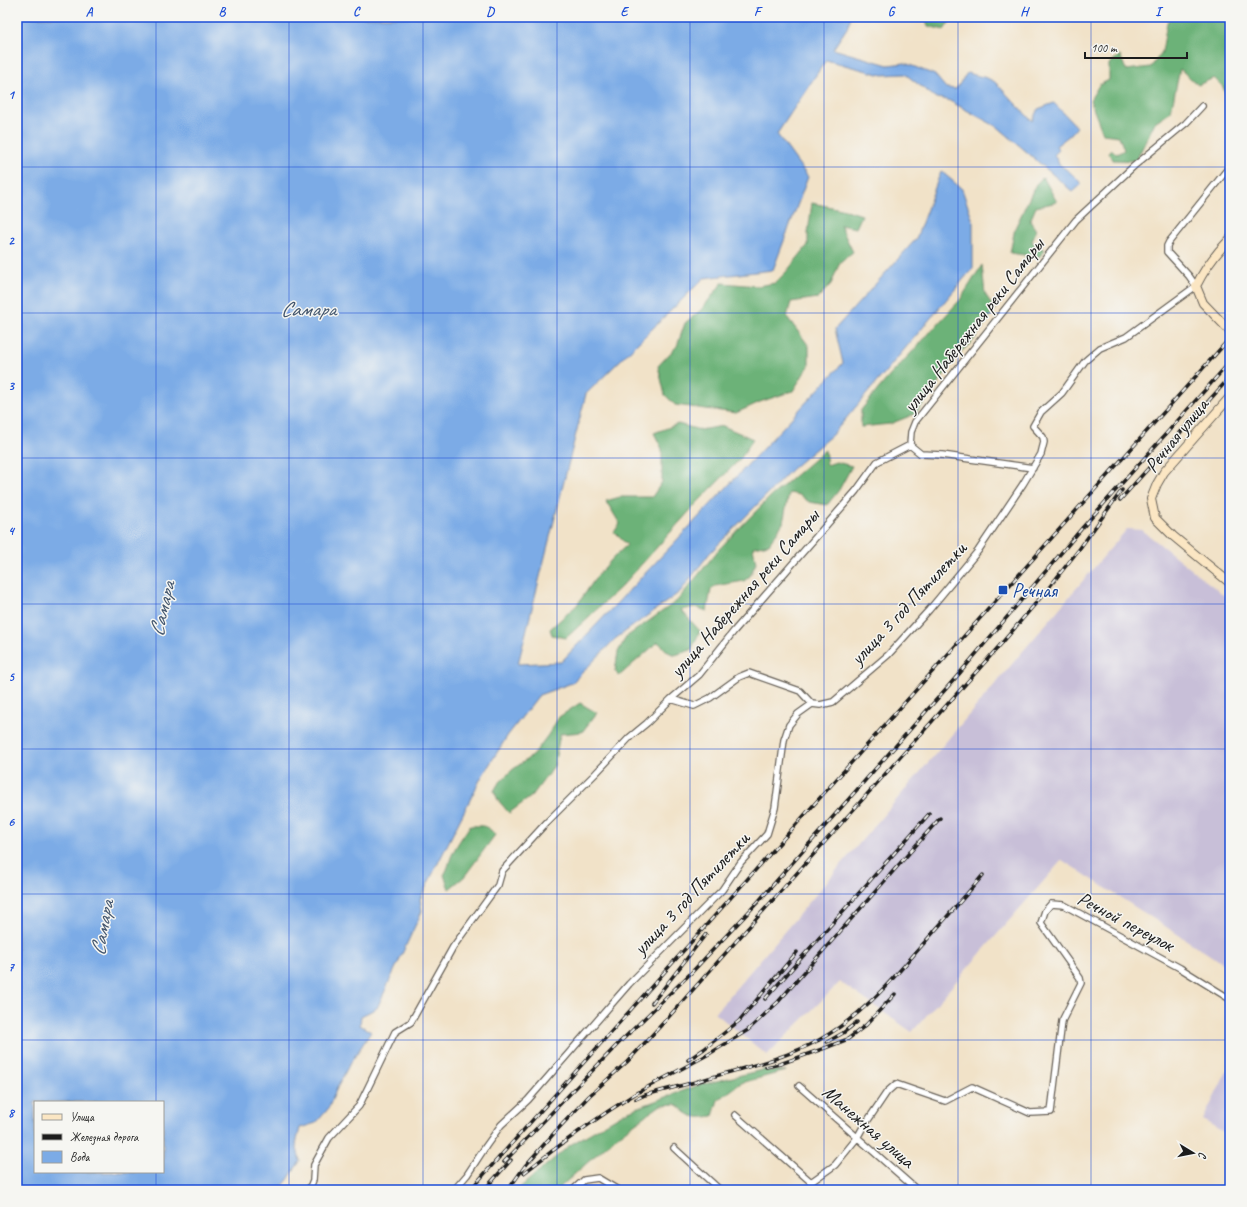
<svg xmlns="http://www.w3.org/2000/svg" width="1247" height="1207" font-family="Caveat,sans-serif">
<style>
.industrial{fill:#c8bfd8}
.forest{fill:#6cb278;stroke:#44674a}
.water{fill:#7cabe6;stroke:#4c6481;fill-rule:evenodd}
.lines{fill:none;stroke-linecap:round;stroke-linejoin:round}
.street-casing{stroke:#676158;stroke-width:8}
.secondary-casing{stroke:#676158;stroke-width:10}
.street{stroke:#fff;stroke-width:5.5}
.secondary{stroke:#fbe6c3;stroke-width:8}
.rail-casing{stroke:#1c1c1c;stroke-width:3.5}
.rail{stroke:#f6f6f2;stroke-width:2;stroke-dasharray:6;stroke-linecap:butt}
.grid{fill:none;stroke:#1d4ed8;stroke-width:1;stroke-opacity:0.55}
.transit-dot{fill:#1a4fb4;stroke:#f6f6f2;stroke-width:1.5}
.labels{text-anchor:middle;stroke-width:3;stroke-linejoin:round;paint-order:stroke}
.street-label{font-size:20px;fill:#1c1c1c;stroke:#f6f6f2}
.transit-label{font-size:20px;fill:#164399;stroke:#f6f6f2;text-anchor:start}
.water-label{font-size:21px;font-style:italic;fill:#42556d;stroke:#f6f6f2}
.neatline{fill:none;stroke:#1d4ed8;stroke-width:1.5}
.grid-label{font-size:13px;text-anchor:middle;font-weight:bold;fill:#1d4ed8}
</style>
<rect width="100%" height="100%" fill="#f6f6f2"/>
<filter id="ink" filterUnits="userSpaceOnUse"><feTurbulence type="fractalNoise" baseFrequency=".025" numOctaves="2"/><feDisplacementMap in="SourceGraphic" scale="8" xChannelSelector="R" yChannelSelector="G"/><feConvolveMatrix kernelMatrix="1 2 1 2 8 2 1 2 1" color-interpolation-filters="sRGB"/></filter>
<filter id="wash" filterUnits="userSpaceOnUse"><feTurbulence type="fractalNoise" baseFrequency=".012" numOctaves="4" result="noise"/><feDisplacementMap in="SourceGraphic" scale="16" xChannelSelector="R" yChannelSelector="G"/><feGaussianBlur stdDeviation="0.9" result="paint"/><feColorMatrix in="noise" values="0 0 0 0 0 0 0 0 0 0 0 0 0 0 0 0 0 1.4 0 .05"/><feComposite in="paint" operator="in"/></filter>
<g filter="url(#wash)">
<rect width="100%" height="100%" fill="#f1e2c8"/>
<!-- industrial -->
<path class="industrial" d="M1127,529L1142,530L1230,600V968L1062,860L912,1032L840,982L767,1055L715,1013Z
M1230,1065V1136L1203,1120Z"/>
<!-- forest -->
<path class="forest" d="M925,17H953L944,30L928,26Z
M1172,17H1230V96L1226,95L1223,87L1214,78L1198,85L1180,69L1171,111L1155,122L1136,161L1113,160L1108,152L1111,149L1117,154L1124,150L1119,136L1103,134L1090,100L1099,85L1109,80V64L1120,55L1126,70L1151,67L1162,52L1167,22Z
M1043,177L1057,202L1036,207L1030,221L1036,230L1032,242L1045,250L1039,257L1010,253L1015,228L1036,184Z
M812,203L846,210L862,215L856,228L840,225L853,252L840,262L831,284L818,298L791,302L787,317L809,346V365L793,391L760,402L736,413L675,405L665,395L658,366L677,346L685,323L701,310L722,283L758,286L775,283L787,271L808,245V233Z
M982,265L985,294L995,309L973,341L956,356L933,392L915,414L890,424L861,427V410L886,380L960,300Z
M678,424L700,430L723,426L753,439L741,458L697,503L622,586L566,638L552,635L550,629L577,605L597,576L614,557L627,545L614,532L620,524L606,501L620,497H652L662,482V449L654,433Z
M825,450L827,465L836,462L852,466L839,490L827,505L809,502L800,495L789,493L783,523L769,544L753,547L756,563L750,576L744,581L715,586L711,590L707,611L695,607L681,610L700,631L691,650L675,655L668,652L658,642L619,676L615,671L618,652L626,637L677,601L720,548L769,498Z
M580,703L597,713L582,732L560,734L554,766L532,796L509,813L498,800L494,791L498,784L512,770L533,755L548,735L559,717Z
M470,826C482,826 487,824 495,835L464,877L449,889L444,875C448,869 449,863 451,857C456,845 463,836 470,826Z
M762,1070L786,1071L741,1083L718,1100L713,1116C694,1119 690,1117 676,1104L661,1105L616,1137L557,1190H517L570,1145L626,1112L696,1086Z"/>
<!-- water -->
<path class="water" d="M17,17H851L847,28L833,49L888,65L905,63L935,75L946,88L956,89L967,73L987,78L995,82L1032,121L1038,109L1054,103L1077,127L1070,135L1056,146L1059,150L1054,155L1060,165L1071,173L1082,184L1073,192L999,128L948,100L936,98L905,74L882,75L826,60L777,134L808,177L773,270L704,278L586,394L518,664L561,662L711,504L843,363L835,329L916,239L941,171L962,189L973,221V268L833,434L792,469L709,554L680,592L615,639L572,683L539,695L508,735L481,778L420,899L422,911L377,1008L361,1016L360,1025L371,1032L349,1065L337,1088L328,1109L316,1123L300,1128L296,1144L300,1161L287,1181L279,1190H17ZM35,1102H163V1172H35Z"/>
</g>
<g filter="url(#ink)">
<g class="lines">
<defs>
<path id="street" d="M910,445L921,454L942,455L1033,468
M671,699L694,706L710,698L739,677L749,673L800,691L812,704
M799,1086L917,1190
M735,1115L811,1182
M674,1148L720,1190
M309,1190L313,1180L314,1165L329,1138L359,1106L395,1032L411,1022L453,947L498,885L502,871L547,822L596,773L630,737L647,723L671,699L699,675L734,631L856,491L877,462L910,445L911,432L915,422L1076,220L1134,166L1186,123L1202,106
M454,1190L467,1175L486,1146L501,1125L528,1100L629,984L722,890L741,862L767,834L775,808L784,740L789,725L798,714L812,704L820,705L833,702L888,655L929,610L978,551L1023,484L1041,454L1044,442L1043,437L1033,426L1041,412L1062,393L1085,361L1100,348L1126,337L1196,286L1189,276L1167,252V246L1169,242L1230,166
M573,1190L584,1180L598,1178L618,1190
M810,1190L811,1182L835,1165L857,1138L862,1129L887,1092L896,1084L945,1101L972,1087L1030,1113L1051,1112L1062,1021L1081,983L1080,978L1041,923L1045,911L1051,904L1064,905L1180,968L1230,999"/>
<path id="secondary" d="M1230,239C1216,253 1205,268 1196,286L1203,303L1230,331
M1230,397L1164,472L1157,484L1151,499L1155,518L1173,536L1230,583"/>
</defs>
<!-- street casing -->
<use href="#street" class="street-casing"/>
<!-- secondary casing -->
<use href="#secondary" class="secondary-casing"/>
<!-- street -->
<use href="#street" class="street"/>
<!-- secondary -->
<use href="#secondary" class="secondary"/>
<defs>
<path id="rail" d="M1120,500L1230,377
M765,999L929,814
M652,1003L706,934
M827,1042L843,1033L857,1022
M688,1060L704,1049L739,1021L797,952
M766,1067L780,1064L825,1048L848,1039L866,1025L895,994
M698,1081C739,1069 782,1060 819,1040C860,1017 887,986 917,951C939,926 961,901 983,875
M633,1095L709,1054L748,1030L778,1002L940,818
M636,1099L645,1095L703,1080
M504,1162L620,1042L692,972L757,903L959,674L1083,527L1230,362
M524,1173C560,1144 598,1117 638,1092
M470,1190L1230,338
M484,1190L511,1160
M508,1190L525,1166L556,1131L589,1096L627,1062L665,1021L1002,643L1047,590L1080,548L1122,490"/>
</defs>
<!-- rail casing -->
<use href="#rail" class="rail-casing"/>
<!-- rail -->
<use href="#rail" class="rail"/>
</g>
</g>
<!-- grid -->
<path class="grid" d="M156,17V1102M289,17V1190M423,17V1190M557,17V1190M690,17V1190M824,17V1190M958,17V1190M1091,17V1190M17,167H1230M17,313H1230M17,458H1230M17,604H1230M17,749H1230M17,894H1230M17,1040H1230M156,1172V1190"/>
<!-- markers -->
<rect class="transit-dot" x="998" y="585" width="10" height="10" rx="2"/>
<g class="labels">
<!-- street labels -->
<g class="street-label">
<text transform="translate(973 325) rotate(-52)" y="7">улица Набережная реки Самары</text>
<text transform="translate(1176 435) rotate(-51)" y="7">Речная улица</text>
<text transform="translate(744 593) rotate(-49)" y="7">улица Набережная реки Самары</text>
<text transform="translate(908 603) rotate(-47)" y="7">улица 3 год Пятилетки</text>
<text transform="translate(691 893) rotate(-47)" y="7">улица 3 год Пятилетки</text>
<text transform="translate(1126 921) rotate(28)" y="7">Речной переулок</text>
<text transform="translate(869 1126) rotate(41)" y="7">Манежная улица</text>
</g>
<!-- transit labels -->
<g class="transit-label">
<text x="1012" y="597">Речная</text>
</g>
<!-- water labels -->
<g class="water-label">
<text x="308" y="316">Самара</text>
<text transform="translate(162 609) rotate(-77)" y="7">Самара</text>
<text transform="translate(102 928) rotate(-80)" y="7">Самара</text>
</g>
</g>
<!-- margin -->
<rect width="1247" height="1207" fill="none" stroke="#f6f6f2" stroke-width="44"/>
<!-- legend -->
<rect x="34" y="1101" width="130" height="72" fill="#f6f6f2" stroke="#9f9f9c"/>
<rect x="42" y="1114" width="20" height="6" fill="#fbe6c3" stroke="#9f9f9c"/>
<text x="70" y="1121" font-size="12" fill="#1c1c1c">Улица</text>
<rect x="42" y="1134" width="20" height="6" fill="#1c1c1c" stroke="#9f9f9c"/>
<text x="70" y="1141" font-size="12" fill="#1c1c1c">Железная дорога</text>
<rect x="42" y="1151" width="20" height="12" fill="#7cabe6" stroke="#9f9f9c"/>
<text x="70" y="1161" font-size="12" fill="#1c1c1c">Вода</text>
<!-- north arrow -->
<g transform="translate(1193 1153) rotate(100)" stroke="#f6f6f2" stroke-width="3" paint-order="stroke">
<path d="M0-3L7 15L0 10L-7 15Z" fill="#1c1c1c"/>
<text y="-6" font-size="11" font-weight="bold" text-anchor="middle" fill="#1c1c1c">С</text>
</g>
<!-- scale -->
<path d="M1085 52v6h102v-6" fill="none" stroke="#1c1c1c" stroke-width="2"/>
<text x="1091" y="52" font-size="12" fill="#1c1c1c" stroke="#f6f6f2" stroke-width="3" paint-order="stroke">100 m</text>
<rect x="22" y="22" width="1203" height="1163" class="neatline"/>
<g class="grid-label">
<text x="89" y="16">A</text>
<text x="222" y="16">B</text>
<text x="356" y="16">C</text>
<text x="490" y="16">D</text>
<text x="624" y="16">E</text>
<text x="757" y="16">F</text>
<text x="891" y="16">G</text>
<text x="1024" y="16">H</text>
<text x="1158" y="16">I</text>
<text x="11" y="99">1</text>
<text x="11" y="245">2</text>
<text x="11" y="390">3</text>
<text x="11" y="535">4</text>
<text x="11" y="681">5</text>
<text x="11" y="826">6</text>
<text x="11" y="971">7</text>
<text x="11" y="1117">8</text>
</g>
</svg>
